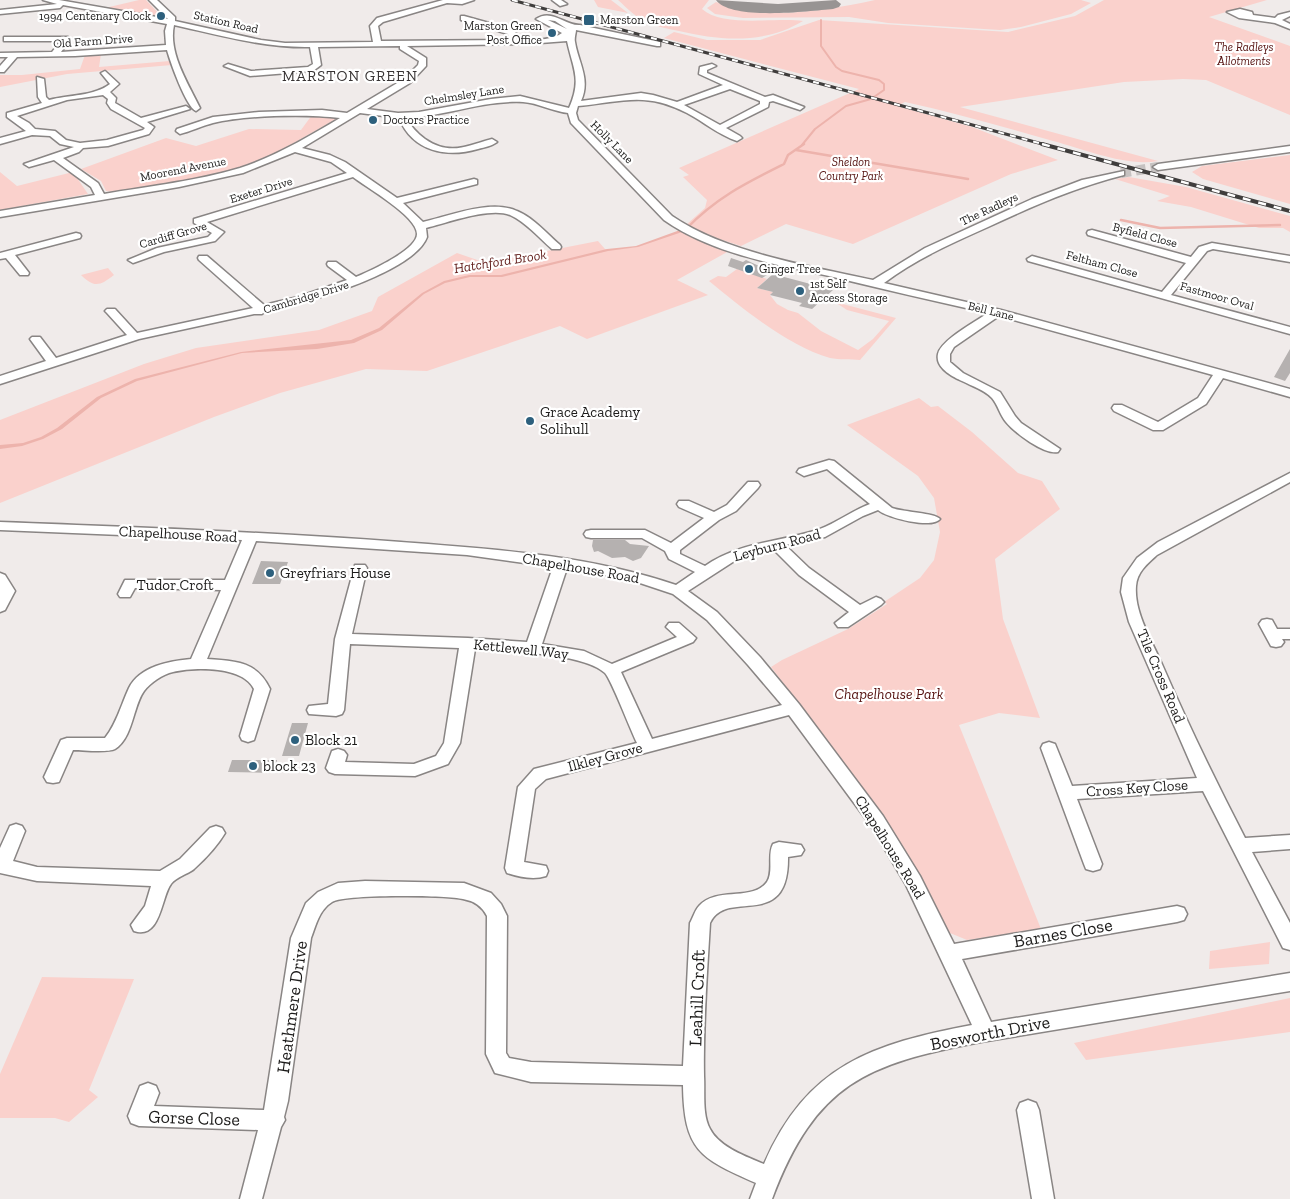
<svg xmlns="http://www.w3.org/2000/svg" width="1290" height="1199" font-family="'Zilla Slab',serif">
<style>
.green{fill:#fad1cc}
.water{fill:#edb3ac}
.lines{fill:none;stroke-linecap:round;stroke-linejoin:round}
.stream-far1{stroke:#edb3ac;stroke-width:2}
.stream{stroke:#edb3ac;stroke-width:2.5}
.taxiway{fill:#989493;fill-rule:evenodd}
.building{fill:#b5b1b0}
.minor-tunnel{stroke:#c6c2c1;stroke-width:10;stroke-dasharray:10 5;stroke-linecap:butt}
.minor-casing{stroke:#898584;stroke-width:3}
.minor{fill:#fff;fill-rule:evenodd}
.rail-far1-casing{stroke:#3f3d3c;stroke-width:3}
.rail-casing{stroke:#3f3d3c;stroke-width:4}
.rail-far1{stroke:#fff;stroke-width:2;stroke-dasharray:6;stroke-linecap:butt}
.rail{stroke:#fff;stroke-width:2.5;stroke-dasharray:8;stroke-linecap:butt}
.poi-dot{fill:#2d607d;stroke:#fff;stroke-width:2}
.labels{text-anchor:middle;stroke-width:4.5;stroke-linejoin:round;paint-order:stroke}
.far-poi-label{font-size:12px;fill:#1d1c1b;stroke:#fff;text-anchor:start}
.far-street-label{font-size:12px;fill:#1d1c1b;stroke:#fff}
.far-park-label{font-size:12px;font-style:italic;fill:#551210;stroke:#fff}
.far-water-label{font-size:14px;font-style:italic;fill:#611d1a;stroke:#fff}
.far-quarter-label{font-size:15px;letter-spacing:1px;fill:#373333;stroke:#fff}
.poi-label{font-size:15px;fill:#1d1c1b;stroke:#fff;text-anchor:start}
.street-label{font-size:15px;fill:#1d1c1b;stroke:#fff}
.park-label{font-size:15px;font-style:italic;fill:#551210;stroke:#fff}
.near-street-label{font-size:18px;fill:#1d1c1b;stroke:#fff}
</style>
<rect width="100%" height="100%" fill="#f0ebea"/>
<!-- green -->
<path class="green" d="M139,0H146L163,18L155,16L157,15L152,16L105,8Z
M594,0H611L628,13L598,7Z
M618,0H709L702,9C723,28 776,17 803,21C765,44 721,41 679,31C669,29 658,27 649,23C637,19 627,8 618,0Z
M875,0H1081L1091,3L1071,14L1021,27L1000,30L888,23L849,17L743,18L715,14L707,8L716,2C766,21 824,11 875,0Z
M1104,0H1267L1209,17L1290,46V115L1206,80L1183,79L1124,82L960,107L1158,161C1126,167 1084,149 1053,141C1004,127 955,113 905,102L897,106L972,127L1058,160L1011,174L853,244L786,224L741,246L716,238L686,225L705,208L707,200L683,177L689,175L679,168L859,89L664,38L674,32L707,40H760L819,20L1008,32L1075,16Z
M101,54L99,67L170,61L172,65L67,74L0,87V75H22L80,69L85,55Z
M312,115H328L336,119C308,135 280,152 250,164C209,182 159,184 114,192L106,191L101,181L81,169L166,138L196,146L249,129L301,130Z
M1290,155V204L1203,179L1192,172L1202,166Z
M0,172L17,186L73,172L88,194L0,210Z
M1129,177L1186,187L1290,216V232L1283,228H1259L1191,207L1157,201L1170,196L1115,179Z
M682,231L729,251L677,280L708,295L587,339L560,326L427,371L366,369L280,393L214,417L0,503V420L144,364L196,348L319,330L372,311L378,297L457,253L486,263L598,241L605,249L609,250L636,247Z
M108,268L114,275C100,286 94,288 81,275Z
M737,269L767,279L757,288L773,292L770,295L777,304L788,310L798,313L821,331L858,350L873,339L889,321L847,310L835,302L896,318L860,360C851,359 839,360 830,358C788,346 742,308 709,281L718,276L726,277Z
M919,398L931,407L938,406L972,432L1018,473L1042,481L1060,509L995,559L1003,619L1040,718L999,713L959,725L1041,929L967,940L950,933L884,817L771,667L782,660L848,629L887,604L884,602L920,578L934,560L940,532L934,498L918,476L847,425Z
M1270,942L1269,964L1209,969L1210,951Z
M42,977L134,979L89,1090L98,1097L69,1122L55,1118H0V1074Z
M1290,998V1032L1086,1060L1074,1043Z"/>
<!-- water -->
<path class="water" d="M680,230L682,232L638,247L608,251L502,277H470L445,283L424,294L382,330L354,343L317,349L242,353L137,381L101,398L62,429L43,439L22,446L0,449V445L23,443L41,437L57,428L97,397L135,379L241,352L351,340L379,328L422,293L444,281L469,275H501L607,249L636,246Z"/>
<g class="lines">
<!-- stream-far1 -->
<path class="stream-far1" d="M802,145L815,129L846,106L871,99L884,90V84L879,80L842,71L836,67L821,46V20"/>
<!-- stream -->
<path class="stream" d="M796,150L968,179
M1121,220L1160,228L1280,225
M686,229C717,197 746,183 784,164L788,155L804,144"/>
<!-- taxiway -->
<path class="taxiway" d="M716,0L778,4L836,0L841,4L839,7L833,9C810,11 731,21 716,0Z"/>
</g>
<!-- building -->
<path class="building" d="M731,258L743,262L746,260L772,272L762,278L728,266Z
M773,274L833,290L812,309L799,306L802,303L770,295L773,292L757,288Z
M1290,349V373L1285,381L1274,377Z
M593,540H625L630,544L649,546L641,558L633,561L625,557L612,558L598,551L594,552L592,546Z
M261,561L288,562L280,584H252Z
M292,723H308L299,756H282Z
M232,760H277L274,773L228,772Z"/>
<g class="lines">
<!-- minor-tunnel -->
<path class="minor-tunnel" d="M1121,173L1158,167"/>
<defs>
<path id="minor" d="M43,0H59L168,19L149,0H157L175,17V21L261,40L285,43L373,42L370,26L377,18L443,0H474L462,4L447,3L383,22L378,26L381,41L509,40L508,34L461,20V16H464L511,29L516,33L517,40C531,40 551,41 562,33L536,19C552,8 565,26 580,25L660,42V46H657L576,30C576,33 574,38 575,42C578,62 591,79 581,101L641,93L653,95L677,102L723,85L699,74L700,67L712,64L716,66L707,70V73L765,97L773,95L804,107L800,110L773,101L769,102L768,107L726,128L740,136L742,138L737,141C719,135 704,122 687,113C645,91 622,102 578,106L576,113L578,120L672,216C726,253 810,266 873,280L925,248L1032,199L1082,180L1124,171V175C1076,187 1033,206 988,227C952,243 916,259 884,283L1001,310L1290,389V397L1223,378L1206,404L1163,430H1153L1114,411L1112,408L1114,405H1122L1158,422L1198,398L1213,375L999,316L954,347L950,354V362L963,373L1000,392L1015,416L1021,423L1060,449L1058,452C1044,455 1014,432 1006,422C1000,415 998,405 992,398C985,390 972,386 962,381C953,377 935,368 938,354C941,340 975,322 988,313C935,301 882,289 829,276C774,264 711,253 664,220L571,123L568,113C552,111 538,103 523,102C484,100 446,116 407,118C411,127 417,133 425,139C450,156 466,146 492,139L497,142C492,146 485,147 478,149C447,158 413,152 399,118L360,113L302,148L330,155L345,162L397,198L474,179L477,180V184L403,203L423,222C449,216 491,199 517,211C534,218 547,234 560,245L561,247L560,249H552C539,238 526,222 510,215C489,207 447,223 426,228L427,237C414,273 300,305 264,312L262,314H254L139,339L0,384V376L46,361L30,339L32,337H40L56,358L127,335L107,313L105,311L107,309H115L137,333L253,308L199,260L198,258L199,256H207L264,305L298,297L347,280L328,266L327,264L328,262H336L356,277C370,271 417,250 417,234C417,216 367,188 353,177L207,222L224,232L215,241L164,252L133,263L128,260L157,248L208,237L212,233L194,223V219L347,173L331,162L295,152L243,173L179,187L0,217V211L95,195L91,187L54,160L29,167L24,164L74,147L60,144L50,136L32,135L0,144V138L26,131L7,117V113L42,103L38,97L37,77L44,79L46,97L49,100C68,95 95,96 110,84L101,73L105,71L119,84L110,92L116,98L115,103L141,118L186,106L190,109L147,122L154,127L149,134L108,146L83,148L79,152L63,158L98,183L104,194C149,186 197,181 240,168C276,156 308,137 340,118C307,114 245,115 213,123C202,126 191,131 180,134L176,131L177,129L213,117L259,112L322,110L347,113L404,79L418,65L419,61L400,49V46L318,47L321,65L313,71L250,76L224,66L228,64L251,71L308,67L313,64L310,47C264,48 219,35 174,25C168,53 188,83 200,108L196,111C186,107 170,61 167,50L75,56L17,57L4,72H0V66L8,57H0V53L52,52L61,41H4V37H68L70,40L61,52L166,45L165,31L167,24L63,5L60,8L0,14V10L57,4ZM548,20L555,21L567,29ZM567,41C573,69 582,79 569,108L520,96L491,99L419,112L398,113L367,109L410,83L426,66V58L407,46L527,44ZM730,89L760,101V104L720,125L684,105ZM103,95L108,99L107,103L111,109L145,128L143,130L107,140L80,143L66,140L55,131L35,129L29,123L17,116L67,100Z
M552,0H561L567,4L560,6Z
M1240,9L1252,12L1253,15L1275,18L1278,15L1290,12V16L1282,20L1290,24V29L1275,23L1239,18L1227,12Z
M1290,146V152L1158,170L1153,167L1158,164Z
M1092,230L1191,257L1199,247L1212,243L1290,256V262L1213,249L1207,251L1171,295L1290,327V334L1028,261L1027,259L1032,256L1162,292L1186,263L1088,235L1087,233L1088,231Z
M76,233L80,234L81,236L80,238L15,255L29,273L28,275H20L6,258L0,259V253Z
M829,460L834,461L892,508C903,512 935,513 940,519C932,529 887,518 878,510L863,516L825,537L785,545L809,568L860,605L876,597L881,599L884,602L881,605L848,627H838L835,623L849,612L799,575L772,548L739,558L688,591L717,612L760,657L799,704L883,816L920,876L954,944L1177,906L1184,908L1187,914L1184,920L1177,922L962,959L991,1022L1290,973V991L981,1042C866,1064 816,1083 772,1199H750L756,1183C699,1158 684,1150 683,1085L531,1082L495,1073L486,1054L487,916C482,906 474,901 463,899C446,895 344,894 332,902C319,910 316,925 311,938L288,1101L284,1117L285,1120L281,1127L262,1199H240L258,1130L139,1126L131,1123L128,1116L140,1086L148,1083L156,1086L159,1093L154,1106L264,1110L291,938L306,903L318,892L338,883L365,881L464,883L491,893L501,904L507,916L506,1053L509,1058L531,1062L683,1066L690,923C693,918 695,910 699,906C717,886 752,902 767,882C774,871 767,855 773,844L779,842L801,845L804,850L801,855L788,857C789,933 726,887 710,923C707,974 703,1025 704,1076C705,1092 702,1115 710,1129C719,1147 747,1157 764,1164C807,1065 872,1044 972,1025L906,885L871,826L789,715L546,779L535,789L524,862L546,866L548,871L546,876C534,880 519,877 507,873L505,868L518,787L534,769L637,743C631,731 611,679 605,673C584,653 505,651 475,649L460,743L448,764L415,776L335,774L329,772L326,768L332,751L338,749L344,751L347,755L345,762L414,764L436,756L444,743L459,648L350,644L344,710L342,714L336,716L309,714L307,710L309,706L328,704L335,639L355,565H365L367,568L352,634L468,638L527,642L553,567L467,555L256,541L207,659C235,661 257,661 270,689L254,740L248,742L242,740L240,736L254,689C243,666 195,667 173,672C163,674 150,683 144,691C133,706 133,738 115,749C108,753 82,750 73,750L59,782L53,783L47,782L44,777L61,740L67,738H105C117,723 121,705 129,688C140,666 170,661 191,659L221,590L135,588L130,597H120L118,594L125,580H225L242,540L0,530V522C134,527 267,532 401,542C493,549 588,555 676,585L695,572L669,559L665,551L642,538H591L586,537L584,534L586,531L591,530H645L671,543L704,518L679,507L677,504L679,501H689L714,512L727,505L748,482H758L760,485L758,488L736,511L719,520L680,550V554L705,566C738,543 777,542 814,531C832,526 851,511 870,504L827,469L804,476L797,472L799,469ZM567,568L631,580L673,594L707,620L748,665L782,705L652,739L621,672L693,642L696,638L679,623H669L666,627L677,637L612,664L584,651L542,644Z
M1290,473V482L1157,555C1147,564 1137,572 1136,586C1134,612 1151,639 1161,662C1187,722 1215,780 1245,838L1290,835V849L1252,852L1290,923V950L1283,948L1203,791L1077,799L1102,864L1100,869L1093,871L1086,869L1084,864L1041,748L1043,744L1049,742L1055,744L1072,786L1197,778L1129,622L1121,592L1123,578L1137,558L1158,542Z
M0,573L5,575L15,591L5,610L0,612Z
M1267,619L1272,620L1277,629H1290V639H1282L1284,642L1281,646L1276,647L1271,646L1259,624L1262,620Z
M16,824L22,826L25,831L13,861L37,867L160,871L180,859L210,828L216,826L222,828L225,833C218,845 205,859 194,869C188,874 176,877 171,884C161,897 161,940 134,931L131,925L145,906L151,886L37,881L0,873V848L10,826Z
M1028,1100L1036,1103L1039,1110L1054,1199H1032L1017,1110L1020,1103Z"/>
</defs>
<!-- minor casing -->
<use href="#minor" class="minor-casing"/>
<!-- minor -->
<use href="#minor" class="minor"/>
<defs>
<path id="rail-far1" d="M512,0L1046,145"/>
<path id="rail" d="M1042,144L1290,211"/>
</defs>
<!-- rail-far1 casing -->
<use href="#rail-far1" class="rail-far1-casing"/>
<!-- rail casing -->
<use href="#rail" class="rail-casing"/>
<!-- rail-far1 -->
<use href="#rail-far1" class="rail-far1"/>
<!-- rail -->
<use href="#rail" class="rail"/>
</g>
<!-- markers -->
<g class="poi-dot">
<circle cx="161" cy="16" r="5"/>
<rect x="583" y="14" width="12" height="12" rx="2.5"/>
<circle cx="552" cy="33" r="5"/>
<circle cx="373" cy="120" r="5"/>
<circle cx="749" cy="269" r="5"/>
<circle cx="800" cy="291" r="5"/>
<circle cx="530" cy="421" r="5"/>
<circle cx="270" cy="573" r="5"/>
<circle cx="295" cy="740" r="5"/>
<circle cx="253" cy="766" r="5"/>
</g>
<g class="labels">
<!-- far-poi labels -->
<g class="far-poi-label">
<text x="151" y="20" text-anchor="end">1994 Centenary Clock</text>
<text x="600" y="24">Marston Green</text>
<text x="542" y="30" text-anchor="end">Marston Green<tspan x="542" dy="14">Post Office</tspan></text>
<text x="383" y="124">Doctors Practice</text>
<text x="759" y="273">Ginger Tree</text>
<text x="810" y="288">1st Self<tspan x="810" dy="14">Access Storage</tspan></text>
</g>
<!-- far-street labels -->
<g class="far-street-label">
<text transform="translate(226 22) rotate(13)" y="4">Station Road</text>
<text transform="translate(93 41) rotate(-4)" y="4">Old Farm Drive</text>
<text transform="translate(464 95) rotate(-9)" y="4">Chelmsley Lane</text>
<text transform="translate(612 142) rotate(45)" y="4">Holly Lane</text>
<text transform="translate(183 169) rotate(-11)" y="4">Moorend Avenue</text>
<text transform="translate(261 190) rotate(-17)" y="4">Exeter Drive</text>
<text transform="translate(989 209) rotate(-25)" y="4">The Radleys</text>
<text transform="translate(173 235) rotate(-16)" y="4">Cardiff Grove</text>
<text transform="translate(1145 235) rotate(15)" y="4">Byfield Close</text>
<text transform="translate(1102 264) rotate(15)" y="4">Feltham Close</text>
<text transform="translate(1217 296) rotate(16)" y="4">Fastmoor Oval</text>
<text transform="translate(306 297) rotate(-17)" y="4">Cambridge Drive</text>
<text transform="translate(991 311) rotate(14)" y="4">Bell Lane</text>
</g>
<!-- far-park labels -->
<g class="far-park-label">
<text x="1244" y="51">The Radleys<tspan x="1244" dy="14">Allotments</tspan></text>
<text x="851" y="166">Sheldon<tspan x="851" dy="14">Country Park</tspan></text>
</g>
<!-- far-water labels -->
<g class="far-water-label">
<text transform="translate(500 261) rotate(-9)" y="5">Hatchford Brook</text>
</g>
<!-- far-quarter labels -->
<g class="far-quarter-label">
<text x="350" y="81">MARSTON GREEN</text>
</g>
<!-- poi labels -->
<g class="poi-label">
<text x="540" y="417">Grace Academy<tspan x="540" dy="17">Solihull</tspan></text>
<text x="280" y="578">Greyfriars House</text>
<text x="305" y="745">Block 21</text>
<text x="263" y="771">block 23</text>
</g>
<!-- street labels -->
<g class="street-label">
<text transform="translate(178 534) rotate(3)" y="5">Chapelhouse Road</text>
<text transform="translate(777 545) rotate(-15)" y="5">Leyburn Road</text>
<text transform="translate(581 568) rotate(10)" y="5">Chapelhouse Road</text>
<text x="175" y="590">Tudor Croft</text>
<text transform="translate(521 649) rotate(6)" y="5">Kettlewell Way</text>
<text transform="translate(1161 676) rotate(67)" y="5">Tile Cross Road</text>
<text transform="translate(605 757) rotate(-15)" y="5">Ilkley Grove</text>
<text transform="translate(1137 788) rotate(-4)" y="5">Cross Key Close</text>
<text transform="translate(890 847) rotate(58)" y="5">Chapelhouse Road</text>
</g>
<!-- park labels -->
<g class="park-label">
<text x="889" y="699">Chapelhouse Park</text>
</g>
<!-- near-street labels -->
<g class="near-street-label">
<text transform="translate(1063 933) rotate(-10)" y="6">Barnes Close</text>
<text transform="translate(697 998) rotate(-88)" y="6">Leahill Croft</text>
<text transform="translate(292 1007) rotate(-82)" y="6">Heathmere Drive</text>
<text transform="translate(990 1033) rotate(-11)" y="6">Bosworth Drive</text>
<text transform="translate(194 1118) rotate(2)" y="6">Gorse Close</text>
</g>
</g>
</svg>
